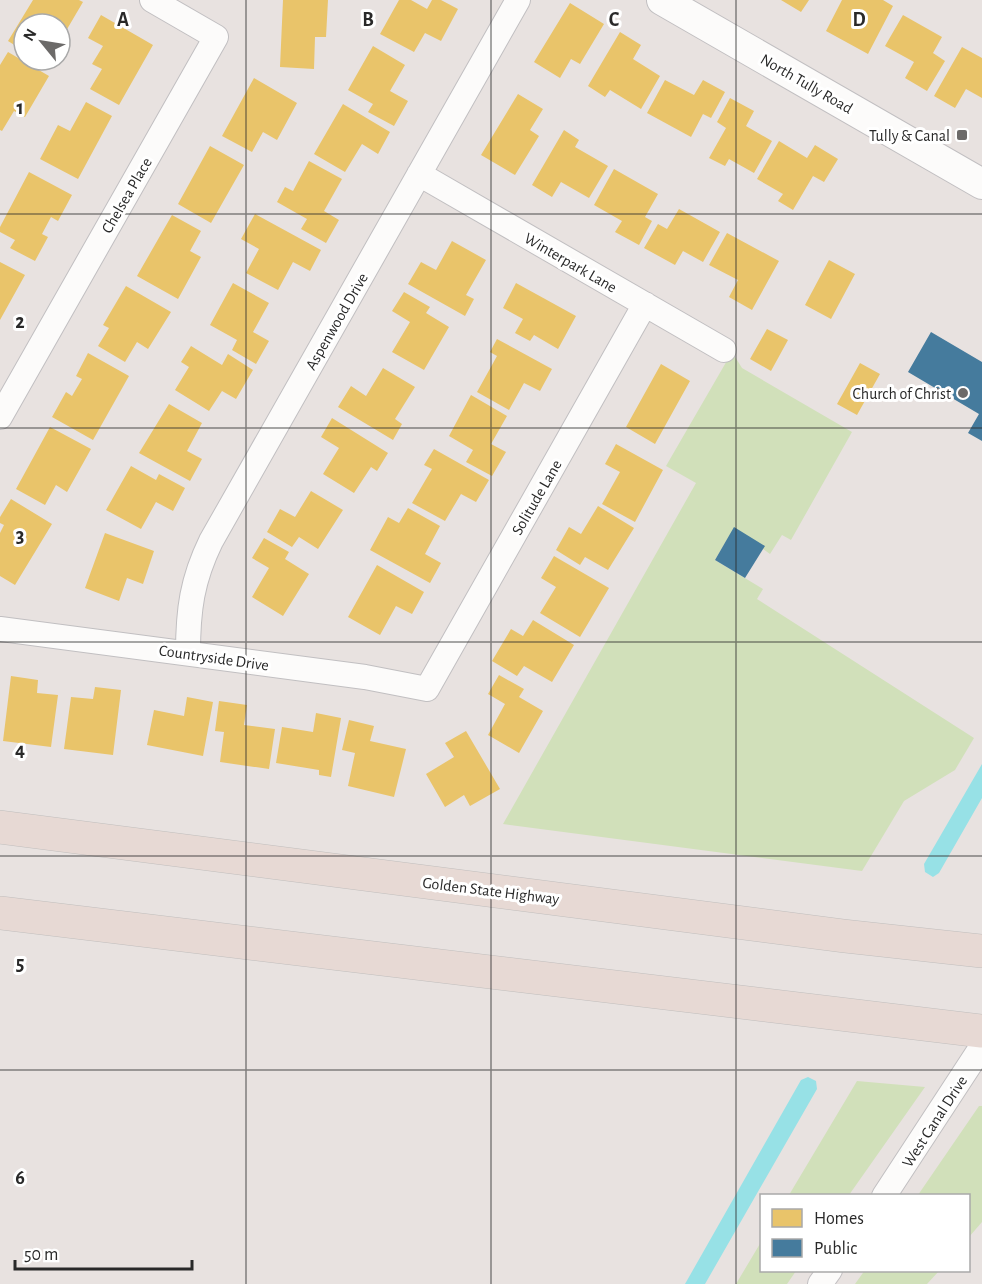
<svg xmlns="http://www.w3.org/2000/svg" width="982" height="1284" font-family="'Alegreya Sans',sans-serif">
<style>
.green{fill:#d1e0ba}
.water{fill:#97e1e6}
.homes{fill:#e9c46a}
.public{fill:#457b9d}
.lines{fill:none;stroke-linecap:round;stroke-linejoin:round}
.minor-casing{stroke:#c1bfc1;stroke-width:26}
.tertiary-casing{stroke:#c1bfc1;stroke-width:32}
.motorway-casing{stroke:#c0bebd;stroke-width:34}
.minor{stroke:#fcfbfa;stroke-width:24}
.tertiary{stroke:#fcfbfa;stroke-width:30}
.motorway{stroke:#e7d9d4;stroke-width:33}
.grid{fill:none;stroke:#292929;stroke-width:1.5;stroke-opacity:0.55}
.poi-dot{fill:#6c6a69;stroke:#fff;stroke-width:2}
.labels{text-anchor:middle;stroke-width:6;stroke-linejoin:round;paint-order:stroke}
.street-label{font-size:16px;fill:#292929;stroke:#fff}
.poi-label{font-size:16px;fill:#292929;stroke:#fff;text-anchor:end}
.grid-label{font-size:20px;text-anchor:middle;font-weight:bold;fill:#292929;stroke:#fff;stroke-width:6;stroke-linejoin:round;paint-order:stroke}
</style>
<rect width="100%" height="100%" fill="#e8e2e0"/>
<!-- green -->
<path class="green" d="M732,352L742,368L852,432L791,540L782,535L770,554L734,528L715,560L763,589L757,599L974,738L955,770L904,801L862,871L503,824L696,483L666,466Z
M857,1081L925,1087L849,1195H789Z
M979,1106H982V1222L969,1237L968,1196L918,1195Z
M761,1242L762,1270L796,1271L787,1284H736Z
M865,1270H939V1271L927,1284H855Z"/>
<!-- water -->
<path class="water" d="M982,764V798L939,873L933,877L925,872L924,864Z
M808,1077L816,1081L817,1089L705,1284H685L801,1080Z"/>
<!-- homes -->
<path class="homes" d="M33,0H79L83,2L63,36L60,34V24H24V51L8,41Z
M283,0H328L326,37H315L314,69L280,67Z
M399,0H411L427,9L432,0H441L458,9L441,41L425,33L414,52L380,34Z
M781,0H809L801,12Z
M842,0H883L893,6L868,54L826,31Z
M570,3L604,24L580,64L571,59L560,78L534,62Z
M101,15L153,45L119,105L90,89L102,69L92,64L103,46L88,38Z
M903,15L942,37L933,53L945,61L927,91L905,78L914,62L885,46Z
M620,32L641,45L633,59L660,76L641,109L610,90L605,97L588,86Z
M373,46L405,65L390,91L408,101L394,126L368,112L373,104L348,90Z
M962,47L982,58V98L966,89L955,108L934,96Z
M8,52L49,76L25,117L14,111L2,131L0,130V65Z
M254,78L297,103L277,140L263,132L252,152L222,136Z
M665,80L694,95L703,80L725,92L711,118L703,114L691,137L647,113Z
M518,94L543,109L530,130L539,136L515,175L481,155Z
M730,98L754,111L746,126L772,141L754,173L729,159L725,166L709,158L726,128L717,122Z
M86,102L112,116L78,179L40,159L58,125L70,131Z
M343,104L390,132L378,154L362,144L345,172L314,154Z
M564,130L579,140L575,147L608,166L589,198L561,182L552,197L532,185Z
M779,141L807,158L815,145L838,159L824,182L813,176L793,210L778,201L783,194L757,179Z
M210,146L244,165L211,223L178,204Z
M309,161L342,179L324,211L339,220L326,243L301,229L307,219L277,202L285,187L293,191Z
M614,169L658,194L645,217L652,221L639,245L615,232L622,221L594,205Z
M29,172L72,195L58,221L51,217L42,234L48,237L35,261L10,248L15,240L0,232V227Z
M679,209L720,232L703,262L683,251L675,265L644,248L658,224L667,229Z
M255,214L321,250L310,271L293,262L278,290L246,273L259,249L241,239Z
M172,215L201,231L190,251L201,257L178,299L137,276Z
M727,233L779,261L752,310L729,297L738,280L709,265Z
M452,241L486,260L466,295L474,299L465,316L408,284L421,262L436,270Z
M829,260L855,274L831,319L805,305Z
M0,262L25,275L0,320Z
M233,283L269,303L253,332L269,341L256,364L232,350L237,340L210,325Z
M516,283L576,316L558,349L534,335L530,341L515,333L523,319L503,308Z
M126,286L171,312L148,349L137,342L125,362L98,346L109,328L103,325Z
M404,292L430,307L426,313L449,327L424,370L392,352L410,322L392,311Z
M767,329L788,340L771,371L750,359Z
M497,339L552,369L540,391L524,383L509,410L477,392L497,356L490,352Z
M191,346L222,365L228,354L253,370L236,399L222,391L209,411L175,390L189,367L181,362Z
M88,353L129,376L93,440L52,417L66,392L72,396L82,379L76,376Z
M860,363L880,374L857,415L837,404Z
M661,364L690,381L655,444L626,427Z
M383,368L415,387L395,419L402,424L393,440L338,407L351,386L366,396Z
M471,395L507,416L491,444L506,452L492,476L466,462L473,450L449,436Z
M169,404L202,423L187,451L202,459L190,481L139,453Z
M332,418L388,453L377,471L371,467L354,493L323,474L339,448L321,437Z
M50,427L91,449L67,492L56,485L45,505L16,489Z
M616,444L663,470L635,522L602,504L620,472L605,464Z
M434,449L489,480L476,502L461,494L445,521L412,503L432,469L424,465Z
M131,466L156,480L159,474L185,488L173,511L156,502L141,529L106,510Z
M311,491L343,510L318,549L299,537L292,547L267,532L280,509L295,517Z
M11,499L52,524L15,585L0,576V533L4,525L0,523V517Z
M598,506L634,528L608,570L585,557L580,565L556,550L569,527L581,534Z
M408,508L440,526L425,554L441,563L430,583L370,550L388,517L399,523Z
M105,533L154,551L143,584L127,578L119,601L85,588Z
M264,538L289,552L285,559L309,574L283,616L252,597L269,568L252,558Z
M554,556L609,588L580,637L540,613L556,587L541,578Z
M377,565L424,592L412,614L396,606L380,635L348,617Z
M533,620L574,645L552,682L524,666L517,676L492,661L511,629L523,636Z
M499,675L524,689L519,697L543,711L519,753L488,735L505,704L488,694Z
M11,676L38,680L37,693L58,695L51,747L3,741Z
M95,687L121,690L113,755L64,749L71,697L93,699Z
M187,697L213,702L203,756L147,745L154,710L184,716Z
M219,701L247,705L244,725L275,729L269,769L220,762L224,732L215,731Z
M316,713L341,718L331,777L319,775V770L276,763L282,727L313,732Z
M349,720L374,726L370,741L406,749L394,797L348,786L355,753L342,750Z
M466,731L500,789L470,806L464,795L445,807L426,774L454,757L445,743Z"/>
<!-- public -->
<path class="public" d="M931,332L982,362V441L968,433L979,414L908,372Z
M734,527L765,546L745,578L715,560Z"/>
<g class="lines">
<defs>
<path id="minor" d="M419,174L724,350
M0,417L216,37L152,0
M0,629L365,677L427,689L645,304
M188,653C188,610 192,580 211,541L518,0
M884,1196L982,1046
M820,1284L830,1270"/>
<path id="tertiary" d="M662,0L982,184"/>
<path id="motorway" d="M0,827L844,936L982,951
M0,913L982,1031"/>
</defs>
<!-- minor casing -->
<use href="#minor" class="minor-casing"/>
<!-- tertiary casing -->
<use href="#tertiary" class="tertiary-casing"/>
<!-- motorway casing -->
<use href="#motorway" class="motorway-casing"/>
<!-- minor -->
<use href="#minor" class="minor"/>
<!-- tertiary -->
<use href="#tertiary" class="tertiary"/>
<!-- motorway -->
<use href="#motorway" class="motorway"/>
</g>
<!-- grid -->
<path class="grid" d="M246,0V1284M491,0V1284M736,0V1284M0,214H982M0,428H982M0,642H982M0,856H982M0,1070H982"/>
<!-- markers -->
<g class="poi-dot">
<rect x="956" y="129" width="12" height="12" rx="3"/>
<circle cx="963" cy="393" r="6"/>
</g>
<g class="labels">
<!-- street labels -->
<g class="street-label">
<text transform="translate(807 83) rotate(30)" y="6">North Tully Road</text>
<text transform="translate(126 195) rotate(-60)" y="6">Chelsea Place</text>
<text transform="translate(571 262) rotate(30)" y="6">Winterpark Lane</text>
<text transform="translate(336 321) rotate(-60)" y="6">Aspenwood Drive</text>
<text transform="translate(536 497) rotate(-60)" y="6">Solitude Lane</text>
<text transform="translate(214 657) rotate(8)" y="6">Countryside Drive</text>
<text transform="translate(491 890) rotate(7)" y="6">Golden State Highway</text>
<text transform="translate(934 1121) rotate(-57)" y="6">West Canal Drive</text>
</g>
<!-- poi labels -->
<g class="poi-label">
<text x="950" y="141">Tully &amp; Canal</text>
<text x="951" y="399">Church of Christ</text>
</g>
</g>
<g class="grid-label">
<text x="123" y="26">A</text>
<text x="368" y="26">B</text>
<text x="614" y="26">C</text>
<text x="859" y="26">D</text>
<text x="20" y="114">1</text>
<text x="20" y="328">2</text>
<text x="20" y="542">3</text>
<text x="20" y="756">4</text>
<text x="20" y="970">5</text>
<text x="20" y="1184">6</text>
</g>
<!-- legend -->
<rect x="760" y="1194" width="210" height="78" fill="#ffffff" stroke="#a9a9a9" stroke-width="1.5"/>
<rect x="772" y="1209" width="30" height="18" fill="#e9c46a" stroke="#a9a9a9" stroke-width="1.5"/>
<text x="814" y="1224" font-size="18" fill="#292929">Homes</text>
<rect x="772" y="1239" width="30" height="18" fill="#457b9d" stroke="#a9a9a9" stroke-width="1.5"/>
<text x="814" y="1254" font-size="18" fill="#292929">Public</text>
<!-- north arrow -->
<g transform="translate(42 42) rotate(300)"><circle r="28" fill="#ffffff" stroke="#a9a9a9" stroke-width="1.5"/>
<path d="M0-4.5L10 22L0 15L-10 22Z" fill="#6c6a69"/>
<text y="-9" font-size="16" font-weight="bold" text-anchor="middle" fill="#292929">N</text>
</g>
<!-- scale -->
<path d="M15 1260v9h177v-9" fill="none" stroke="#292929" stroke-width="3"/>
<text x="24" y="1260" font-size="18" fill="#292929" stroke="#ffffff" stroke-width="4.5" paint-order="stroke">50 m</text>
</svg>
